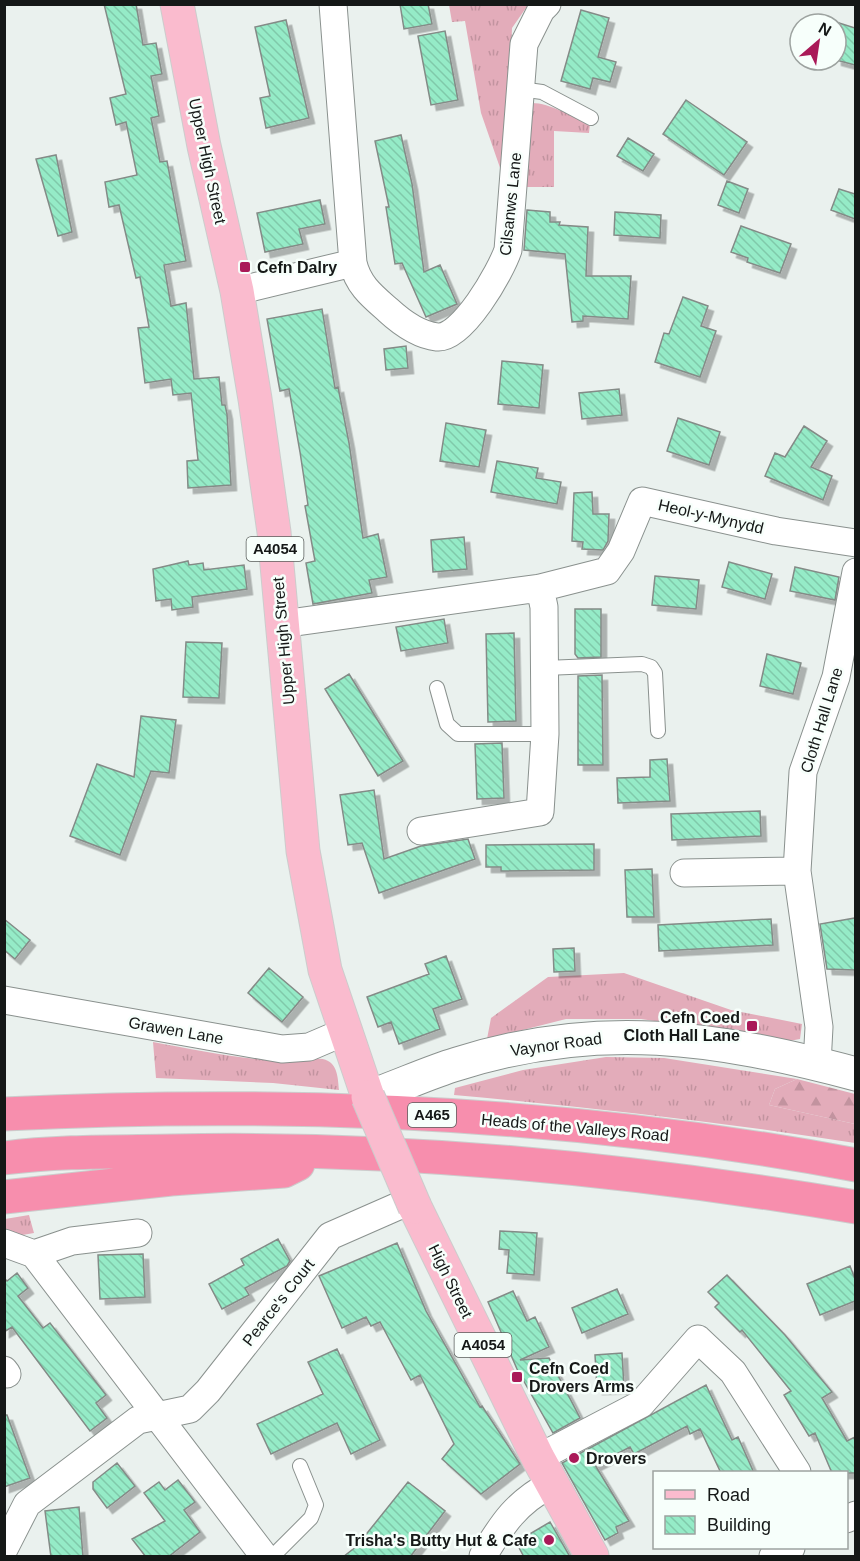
<svg xmlns="http://www.w3.org/2000/svg" width="860" height="1561" font-family="Arial,sans-serif">
<style>
.grass{fill:url(#grass-tufts)}
.forest{fill:url(#forest-firs)}
.building{fill:url(#building-back-hatch);stroke:#848b87;stroke-width:1.5;filter:url(#shadow)}
.lines{fill:none;stroke-linecap:round;stroke-linejoin:round}
.lane-casing{stroke:#8a918e;stroke-width:16}
.street-casing{stroke:#8a918e;stroke-width:29}
.secondary-casing{stroke:#8a918e;stroke-width:35}
.primary-casing{stroke:#ccc;stroke-width:35}
.highway-casing{stroke:#ccc;stroke-width:35}
.lane{stroke:#fff;stroke-width:14}
.street{stroke:#fff;stroke-width:27}
.secondary{stroke:#fff;stroke-width:33}
.primary{stroke:#fabbce;stroke-width:33}
.highway{stroke:#f78ead;stroke-width:33}
.primary-bridge-casing{stroke:#ccc;stroke-width:35;stroke-linecap:butt}
.primary-bridge{stroke:#fabbce;stroke-width:33}
.poi-dot{fill:#a91a58;stroke:#f7fffb;stroke-width:2}
.labels{text-anchor:middle;stroke-width:5;stroke-linejoin:round;paint-order:stroke}
.shield{fill:#f7fffb;stroke:#595d5b;stroke-width:1.5}
.shield-label{font-size:15px;font-weight:bold;fill:#151817}
.street-label{font-size:16px;fill:#151817;stroke:#f7fffb}
.poi-label{font-size:16px;font-weight:bold;fill:#151817;stroke:#f7fffb;text-anchor:start}
</style>
<defs>
<pattern id="grass-tufts" width="24" height="20" patternUnits="userSpaceOnUse" patternTransform="scale(1.5)"><rect width="24" height="20" fill="#e3acba"/><path d="M3 7l-1-3M5 7V3M7 7l1-3M15 17l-1-3M17 17v-4M19 17l1-3" fill="none" stroke="#c2939f"/></pattern>
<pattern id="forest-firs" width="22" height="20" patternUnits="userSpaceOnUse" patternTransform="scale(1.5)"><rect width="22" height="20" fill="#e3acba"/><path d="M5 1l3.5 6h-7zM16 11l3.5 6h-7z" fill="#c2939f"/></pattern>
<pattern id="building-back-hatch" width="6" height="6" patternUnits="userSpaceOnUse" patternTransform="scale(1.5)"><rect width="6" height="6" fill="#95ebc7"/><path d="M-1 5l2 2M0 0l6 6M5-1l2 2" fill="none" stroke="#80c9aa"/></pattern>
<filter id="shadow"><feDropShadow dx="5.5" dy="5.5" stdDeviation="0" flood-color="#0004"/></filter>
</defs>
<rect width="100%" height="100%" fill="#eaf1ee"/>
<!-- grass -->
<path class="grass" d="M449,5H528L512,28L506,185L481,113L465,21L452,22Z
M532,103C550,103 572,117 590,123L589,133L554,131V187H521Z
M624,973L731,1010L802,1024L800,1039L789,1041L641,1019H566L487,1039L491,1018L548,977Z
M153,1042C196,1050 239,1059 283,1061C296,1062 318,1055 328,1061C338,1066 338,1080 339,1090L273,1083L156,1078Z
M606,1057L664,1058L797,1079L775,1089L769,1105L855,1124V1143C722,1122 589,1107 454,1095L455,1088L523,1070Z
M29,1215L34,1233L5,1238V1219Z"/>
<!-- forest -->
<path class="forest" d="M797,1079L855,1094V1124L769,1105L775,1089Z"/>
<!-- building -->
<path class="building" d="M104,4H136L143,45L156,43L162,74L151,76L159,116L151,118L160,162L167,161L186,261L164,265L171,306L186,303L194,379L219,377L222,405H225L227,414L231,485L188,488L187,461L198,460L191,393L173,395L171,379L145,383L138,328L149,327L140,277L136,278L119,205L109,207L105,182L137,175L126,122L116,125L110,98L126,94Z
M400,4H428L432,24L404,29Z
M581,10L609,18L598,57L616,62L610,82L593,78L590,89L561,81Z
M286,20L309,118L266,128L260,98L270,96L255,27Z
M836,22L855,28V65L836,60Z
M445,31L458,100L431,105L418,36Z
M686,100L747,142L724,175L663,134Z
M401,135L412,184L424,272L440,265L457,304L426,317L402,263L395,264L386,207H389L375,141Z
M628,138L654,154L643,171L617,156Z
M56,155L72,232L58,236L36,159Z
M727,181L748,189L739,213L718,205Z
M839,189L855,194V219L831,210Z
M320,200L325,224L299,229L303,244L265,252L257,213Z
M527,210L550,212V222H560L559,225L588,227L586,276H631L628,319L583,316V321L572,322L565,254L524,250Z
M615,212L661,215L660,238L614,235Z
M741,226L791,244L780,273L747,262L748,258L731,252Z
M683,297L708,306L701,326L716,331L700,377L655,362L664,333L669,334Z
M322,309L335,388L338,387L349,443L363,538L378,534L387,577L369,580L372,593L313,604L306,563L315,561L305,506L308,505L300,452L289,389L280,391L267,319Z
M406,346L408,368L386,370L384,349Z
M502,361L543,365L539,408L498,404Z
M619,389L622,415L582,419L579,393Z
M678,418L720,432L709,465L667,451Z
M446,423L486,430L479,467L440,461Z
M804,426L827,441L811,467L832,476L823,500L765,476L775,453L785,457Z
M497,461L538,468L536,478L561,482L557,504L491,492Z
M592,492L593,514H609L608,541L603,550L582,549L583,542L572,541L574,493Z
M464,537L467,569L433,572L431,540Z
M188,561L189,565L203,563L204,570L244,565L247,589L192,597L193,607L172,610L171,599L156,601L153,569Z
M729,562L772,574L765,599L722,587Z
M795,567L839,577L835,600L790,591Z
M655,576L699,580L696,609L652,605Z
M575,609H601V657L578,658L575,654Z
M444,619L448,643L401,651L396,627Z
M514,633L516,721L488,722L486,634Z
M186,642L222,643L219,698L183,697Z
M767,654L801,663L793,694L760,686Z
M349,674L403,761L378,776L325,689Z
M602,675L603,765H578V676Z
M141,716L176,720L169,773L151,771L120,855L70,836L97,764L134,777Z
M502,743L504,798L477,799L475,744Z
M667,759L670,801L618,803L617,778L650,777V760Z
M374,790L384,859L421,846L468,839L475,859L379,893L362,843L348,845L340,795Z
M760,811L761,836L672,840L671,814Z
M594,844V870L501,871V867H486V845Z
M652,869L654,917H627L625,870Z
M855,918V970L827,969L820,924Z
M4,919L30,940L15,959L4,950Z
M771,919L773,945L659,951L658,925Z
M574,948L575,971L554,972L553,949Z
M446,956L462,999L433,1009L440,1029L399,1044L391,1022L378,1027L367,997L429,974L425,964Z
M269,968L303,997L282,1022L248,993Z
M500,1231L537,1233L534,1275L507,1273L509,1250L499,1249Z
M278,1239L290,1261L287,1266L245,1288L249,1295L222,1309L209,1284L244,1265L241,1259Z
M397,1243L426,1311L480,1407L482,1406L520,1464L481,1494L442,1459L454,1444L420,1375L411,1380L380,1322L371,1326L366,1317L342,1328L319,1276Z
M143,1254L145,1297L100,1299L98,1255Z
M850,1266L855,1279V1301L820,1315L807,1284Z
M17,1273L28,1288L18,1296L43,1328L50,1323L106,1395L96,1403L107,1418L90,1431L12,1327L4,1332V1278L7,1281Z
M727,1275L785,1335L832,1392L822,1398L847,1441L855,1437V1473H832L815,1433L809,1436L784,1395L791,1391L742,1330L740,1332L715,1307L719,1303L708,1292Z
M617,1289L628,1314L582,1333L572,1308Z
M513,1291L527,1321L535,1317L549,1347L520,1360L549,1358L580,1418L553,1433L517,1369L488,1302Z
M337,1349L380,1440L351,1454L337,1423L271,1454L257,1424L323,1394L308,1362Z
M622,1353L624,1388L597,1389L595,1355Z
M706,1385L732,1440L738,1437L754,1473H721L700,1429L690,1434L687,1426L634,1454L630,1447L595,1465L629,1521L616,1527L618,1533L605,1540L562,1463Z
M4,1415H7L30,1478L4,1487Z
M117,1463L135,1486L107,1508L93,1489V1482Z
M178,1480L195,1502L184,1510L200,1532L168,1557H146L132,1539L165,1521L144,1493L159,1482L165,1490Z
M408,1482L445,1511L410,1557H343L366,1539L364,1537Z
M79,1507L83,1557H51L45,1511Z
M550,1522L570,1557H524L516,1542Z"/>
<g class="lines">
<defs>
<path id="lane" d="M520,89L542,92L591,118
M545,668L642,664L651,667L655,673L658,731
M437,688L447,724L458,734H545
M273,1556L311,1518L316,1505L300,1466"/>
<path id="street" d="M333,4L353,263
M237,291L353,263C358,285 372,296 388,310C401,322 419,335 437,337C462,340 501,271 508,250L524,44L541,10L547,4
M282,624L540,588L607,571L621,551L642,501L776,531L856,543
M421,831L540,812L545,734L544,607L540,588
M684,873L797,871
M4,1000L282,1049L309,1047L344,1032
M817,1064L819,1027L797,871L803,772L836,677L856,572
M138,1233L72,1241L34,1254L264,1556
M4,1243L34,1254
M4,1370L7,1374
M538,1458L641,1404L698,1339L733,1372L797,1472
M846,1519L856,1515
M4,1549L27,1504L138,1420L190,1409L208,1391L330,1236L412,1200
M483,1556C503,1523 516,1503 551,1484
M773,1556L791,1548"/>
<path id="secondary" d="M368,1097C398,1087 427,1073 457,1064C599,1019 716,1037 856,1074"/>
<path id="primary" d="M177,4L204,146L237,291L255,399L274,532L303,851L325,970L368,1097
M415,1207L538,1458L592,1556"/>
<path id="highway" d="M4,1114C289,1100 576,1112 856,1165
M4,1158C60,1151 116,1152 172,1151C401,1146 630,1169 856,1207
M4,1197L171,1179L284,1171L298,1164"/>
</defs>
<!-- lane casing -->
<use href="#lane" class="lane-casing"/>
<!-- street casing -->
<use href="#street" class="street-casing"/>
<!-- secondary casing -->
<use href="#secondary" class="secondary-casing"/>
<!-- primary casing -->
<use href="#primary" class="primary-casing"/>
<!-- highway casing -->
<use href="#highway" class="highway-casing"/>
<!-- lane -->
<use href="#lane" class="lane"/>
<!-- street -->
<use href="#street" class="street"/>
<!-- secondary -->
<use href="#secondary" class="secondary"/>
<!-- primary -->
<use href="#primary" class="primary"/>
<!-- highway -->
<use href="#highway" class="highway"/>
<defs>
<path id="primary-bridge" d="M368,1097L415,1207"/>
</defs>
<!-- primary-bridge casing -->
<use href="#primary-bridge" class="primary-bridge-casing"/>
<!-- primary-bridge -->
<use href="#primary-bridge" class="primary-bridge"/>
</g>
<!-- markers -->
<g class="poi-dot">
<rect x="239" y="261" width="12" height="12" rx="3"/>
<rect x="746" y="1020" width="12" height="12" rx="3"/>
<rect x="511" y="1371" width="12" height="12" rx="3"/>
<circle cx="574" cy="1458" r="6"/>
<circle cx="549" cy="1540" r="6"/>
</g>
<g class="labels">
<!-- shield labels -->
<g class="shield">
<rect x="246.5" y="537" width="57" height="24" rx="4.5"/>
<rect x="408" y="1103" width="48" height="24" rx="4.5"/>
<rect x="454.5" y="1333" width="57" height="24" rx="4.5"/>
</g>
<g class="shield-label">
<text x="275" y="554">A4054</text>
<text x="432" y="1120">A465</text>
<text x="483" y="1350">A4054</text>
</g>
<!-- street labels -->
<g class="street-label">
<text transform="translate(208 161) rotate(78)" y="6">Upper High Street</text>
<text transform="translate(510 204) rotate(-84)" y="6">Cilsanws Lane</text>
<text transform="translate(711 516) rotate(13)" y="6">Heol-y-Mynydd</text>
<text transform="translate(283 641) rotate(-95)" y="6">Upper High Street</text>
<text transform="translate(821 720) rotate(-73)" y="6">Cloth Hall Lane</text>
<text transform="translate(176 1030) rotate(10)" y="6">Grawen Lane</text>
<text transform="translate(556 1044) rotate(-8)" y="6">Vaynor Road</text>
<text transform="translate(575 1127) rotate(5)" y="6">Heads of the Valleys Road</text>
<text transform="translate(451 1281) rotate(64)" y="6">High Street</text>
<text transform="translate(278 1302) rotate(-52)" y="6">Pearce's Court</text>
</g>
<!-- poi labels -->
<g class="poi-label">
<text x="257" y="273">Cefn Dalry</text>
<text x="740" y="1023" text-anchor="end">Cefn Coed<tspan x="740" dy="18">Cloth Hall Lane</tspan></text>
<text x="529" y="1374">Cefn Coed<tspan x="529" dy="18">Drovers Arms</tspan></text>
<text x="586" y="1464">Drovers</text>
<text x="537" y="1546" text-anchor="end">Trisha's Butty Hut &amp; Cafe</text>
</g>
</g>
<!-- border -->
<rect width="860" height="1561" fill="none" stroke="#151817" stroke-width="12"/>
<!-- legend -->
<rect x="653" y="1471" width="195" height="78" fill="#f7fffb" stroke="#9da3a0" stroke-width="1.5"/>
<rect x="665" y="1490" width="30" height="9" fill="#fabbce" stroke="#9da3a0" stroke-width="1.5"/>
<text x="707" y="1501" font-size="18" fill="#151817">Road</text>
<rect x="665" y="1516" width="30" height="18" fill="url(#building-back-hatch)" stroke="#9da3a0" stroke-width="1.5"/>
<text x="707" y="1531" font-size="18" fill="#151817">Building</text>
<!-- north arrow -->
<g transform="translate(818 42) rotate(29)"><circle r="28" fill="#f7fffb" stroke="#9da3a0" stroke-width="1.5"/>
<path d="M0-4.5L10 22L0 15L-10 22Z" fill="#a91a58"/>
<text y="-9" font-size="16" font-weight="bold" text-anchor="middle" fill="#151817">N</text>
</g>
</svg>
